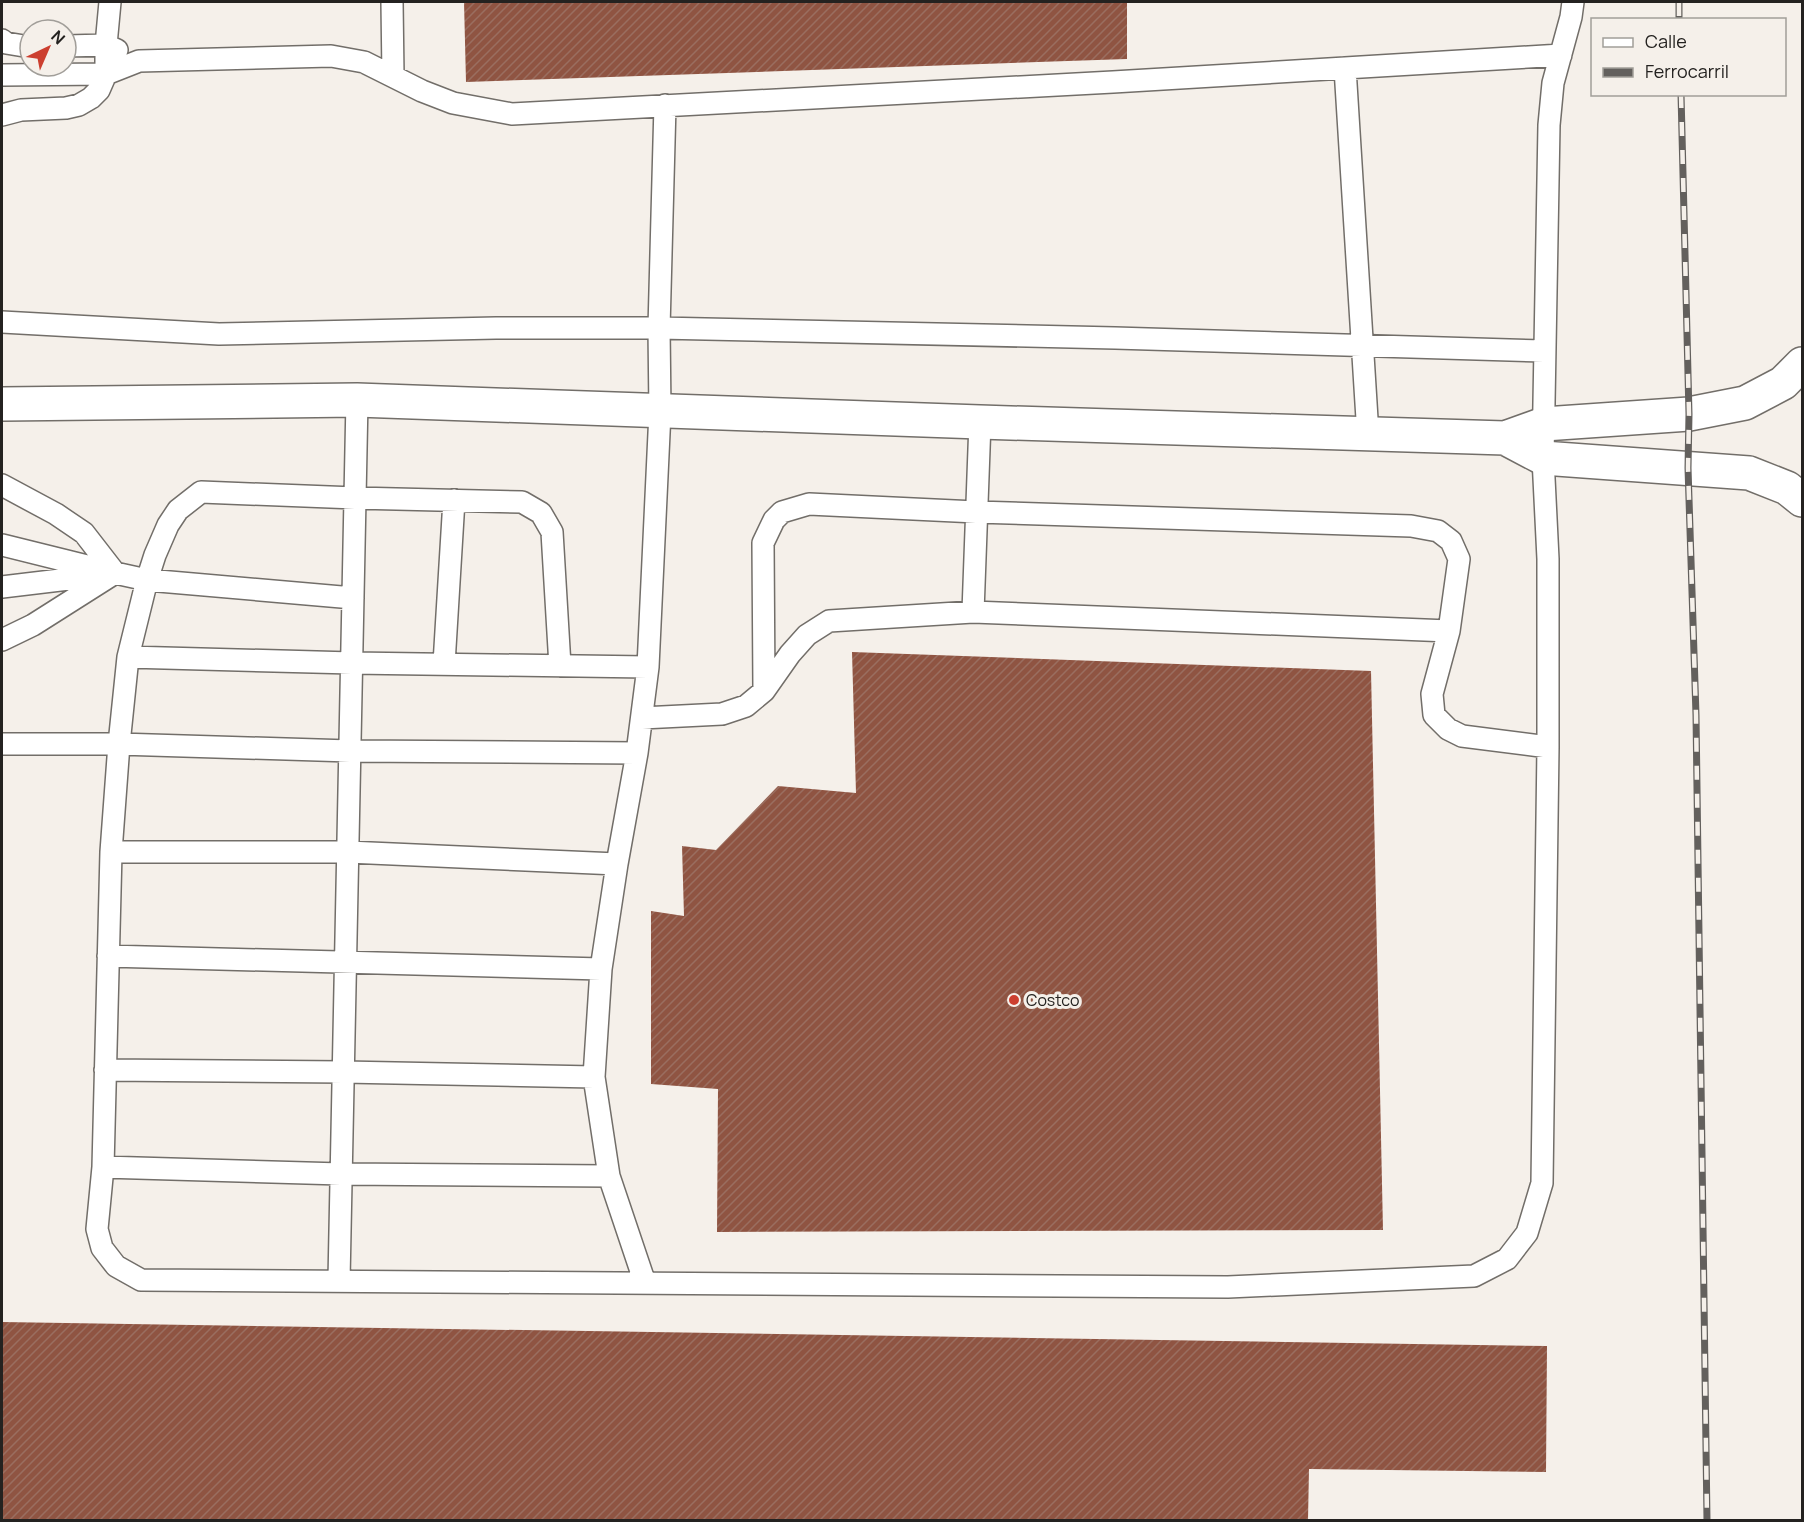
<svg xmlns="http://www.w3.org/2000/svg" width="1804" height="1522" font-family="Manrope,sans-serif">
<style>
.building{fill:url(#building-hatch)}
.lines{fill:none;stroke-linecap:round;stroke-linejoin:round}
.lane-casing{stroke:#726e69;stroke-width:24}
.secondary-casing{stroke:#726e69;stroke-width:36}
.lane{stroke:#fff;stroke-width:21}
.secondary{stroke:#fff;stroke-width:33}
.rail-casing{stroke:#63605d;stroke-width:7}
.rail{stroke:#f5f0ea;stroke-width:4.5;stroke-dasharray:14;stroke-linecap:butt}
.poi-dot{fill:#cc3f2f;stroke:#f5f0ea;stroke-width:2}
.labels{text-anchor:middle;stroke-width:6;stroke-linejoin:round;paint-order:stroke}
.poi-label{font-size:16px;fill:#242220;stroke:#f5f0ea;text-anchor:start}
</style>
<defs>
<pattern id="building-hatch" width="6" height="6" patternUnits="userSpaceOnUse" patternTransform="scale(1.5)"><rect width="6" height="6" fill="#8f5442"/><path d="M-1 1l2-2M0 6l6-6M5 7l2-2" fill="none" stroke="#9a6e60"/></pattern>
</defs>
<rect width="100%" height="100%" fill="#f5f0ea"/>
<!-- building -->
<path class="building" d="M464,2H1127V59L466,82Z
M852,652L1371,671L1383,1230L717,1232L718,1089L651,1084V911L684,916L682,846L716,850L778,786L856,793Z
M2,1322L1547,1346L1546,1472L1309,1469L1308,1520H2Z"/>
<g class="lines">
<defs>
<path id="lane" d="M392,2L393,76
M2,40L6,43L30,47
M66,46L106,45L117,50
M1345,68L1368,435
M2,75L106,74L139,61L331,56L364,62L422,91L453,103L512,114L1113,82L1561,55
M2,115L21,110L66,108L79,105L91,98L99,90L106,74V45L110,2
M2,322L219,334L496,328H659L1115,338L1544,351
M2,485L56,514L84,533L115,573L147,580L353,598
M2,545L115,573
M2,587L102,575
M973,612L980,422
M1449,631L1432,694L1434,715L1448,729L1462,736L1548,747
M2,640L33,625L115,573
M128,657L352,663L648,667
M444,664L454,500
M560,666L552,532L541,513L522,502L355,498L201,492L178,510L168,525L155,555L147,580L128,657L119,744L111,852L103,1167L97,1229L102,1248L116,1266L141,1280L1228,1287L1474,1276L1507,1259L1527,1233L1542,1183L1548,747V559L1543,458L1549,125L1553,83L1571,17L1573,2
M642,718L722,714L746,706L764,691L790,654L807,635L829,621L973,612L1449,631L1459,559L1451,541L1438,531L1411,526L976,512L809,504L782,512L774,520L763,543L764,691
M2,744H119L350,751L637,753
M111,852H348L617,864
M108,956L601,969
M105,1070L344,1072L594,1077
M103,1167L341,1174L609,1176
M339,1280L357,400
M645,1283L609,1176L594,1077L601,969L617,864L637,753L648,667L660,412L659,328L665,105"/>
<path id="secondary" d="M2,404L357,400L980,422L1505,438L1544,424L1689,414L1745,403L1783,383L1802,364
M1505,438L1543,458L1749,473L1787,488L1802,500"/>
</defs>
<!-- lane casing -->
<use href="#lane" class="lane-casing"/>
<!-- secondary casing -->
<use href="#secondary" class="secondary-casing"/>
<!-- lane -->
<use href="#lane" class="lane"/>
<!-- secondary -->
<use href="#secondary" class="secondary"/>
<defs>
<path id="rail" d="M1679,2V20
M1681,94L1689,414L1688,468L1696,715L1707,1520"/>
</defs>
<!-- rail casing -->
<use href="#rail" class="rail-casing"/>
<!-- rail -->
<use href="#rail" class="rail"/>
</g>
<!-- markers -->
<circle class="poi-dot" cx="1014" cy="1000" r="6"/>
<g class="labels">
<!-- poi labels -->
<g class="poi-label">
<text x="1026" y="1006">Costco</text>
</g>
</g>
<!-- border -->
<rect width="1804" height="1522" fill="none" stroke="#242220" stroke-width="6"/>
<!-- legend -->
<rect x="1591" y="18" width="195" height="78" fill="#f5f0ea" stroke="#a19e99" stroke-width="1.5"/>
<rect x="1603" y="38" width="30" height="9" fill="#ffffff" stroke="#a19e99" stroke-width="1.5"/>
<text x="1645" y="48" font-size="18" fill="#242220">Calle</text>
<rect x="1603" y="68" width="30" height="9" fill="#63605d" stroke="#a19e99" stroke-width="1.5"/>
<text x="1645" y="78" font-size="18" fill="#242220">Ferrocarril</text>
<!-- north arrow -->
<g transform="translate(48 48) rotate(44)"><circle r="28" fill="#f5f0ea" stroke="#a19e99" stroke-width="1.5"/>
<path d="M0-4.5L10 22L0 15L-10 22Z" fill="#cc3f2f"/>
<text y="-9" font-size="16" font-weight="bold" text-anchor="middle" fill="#242220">N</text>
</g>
</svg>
